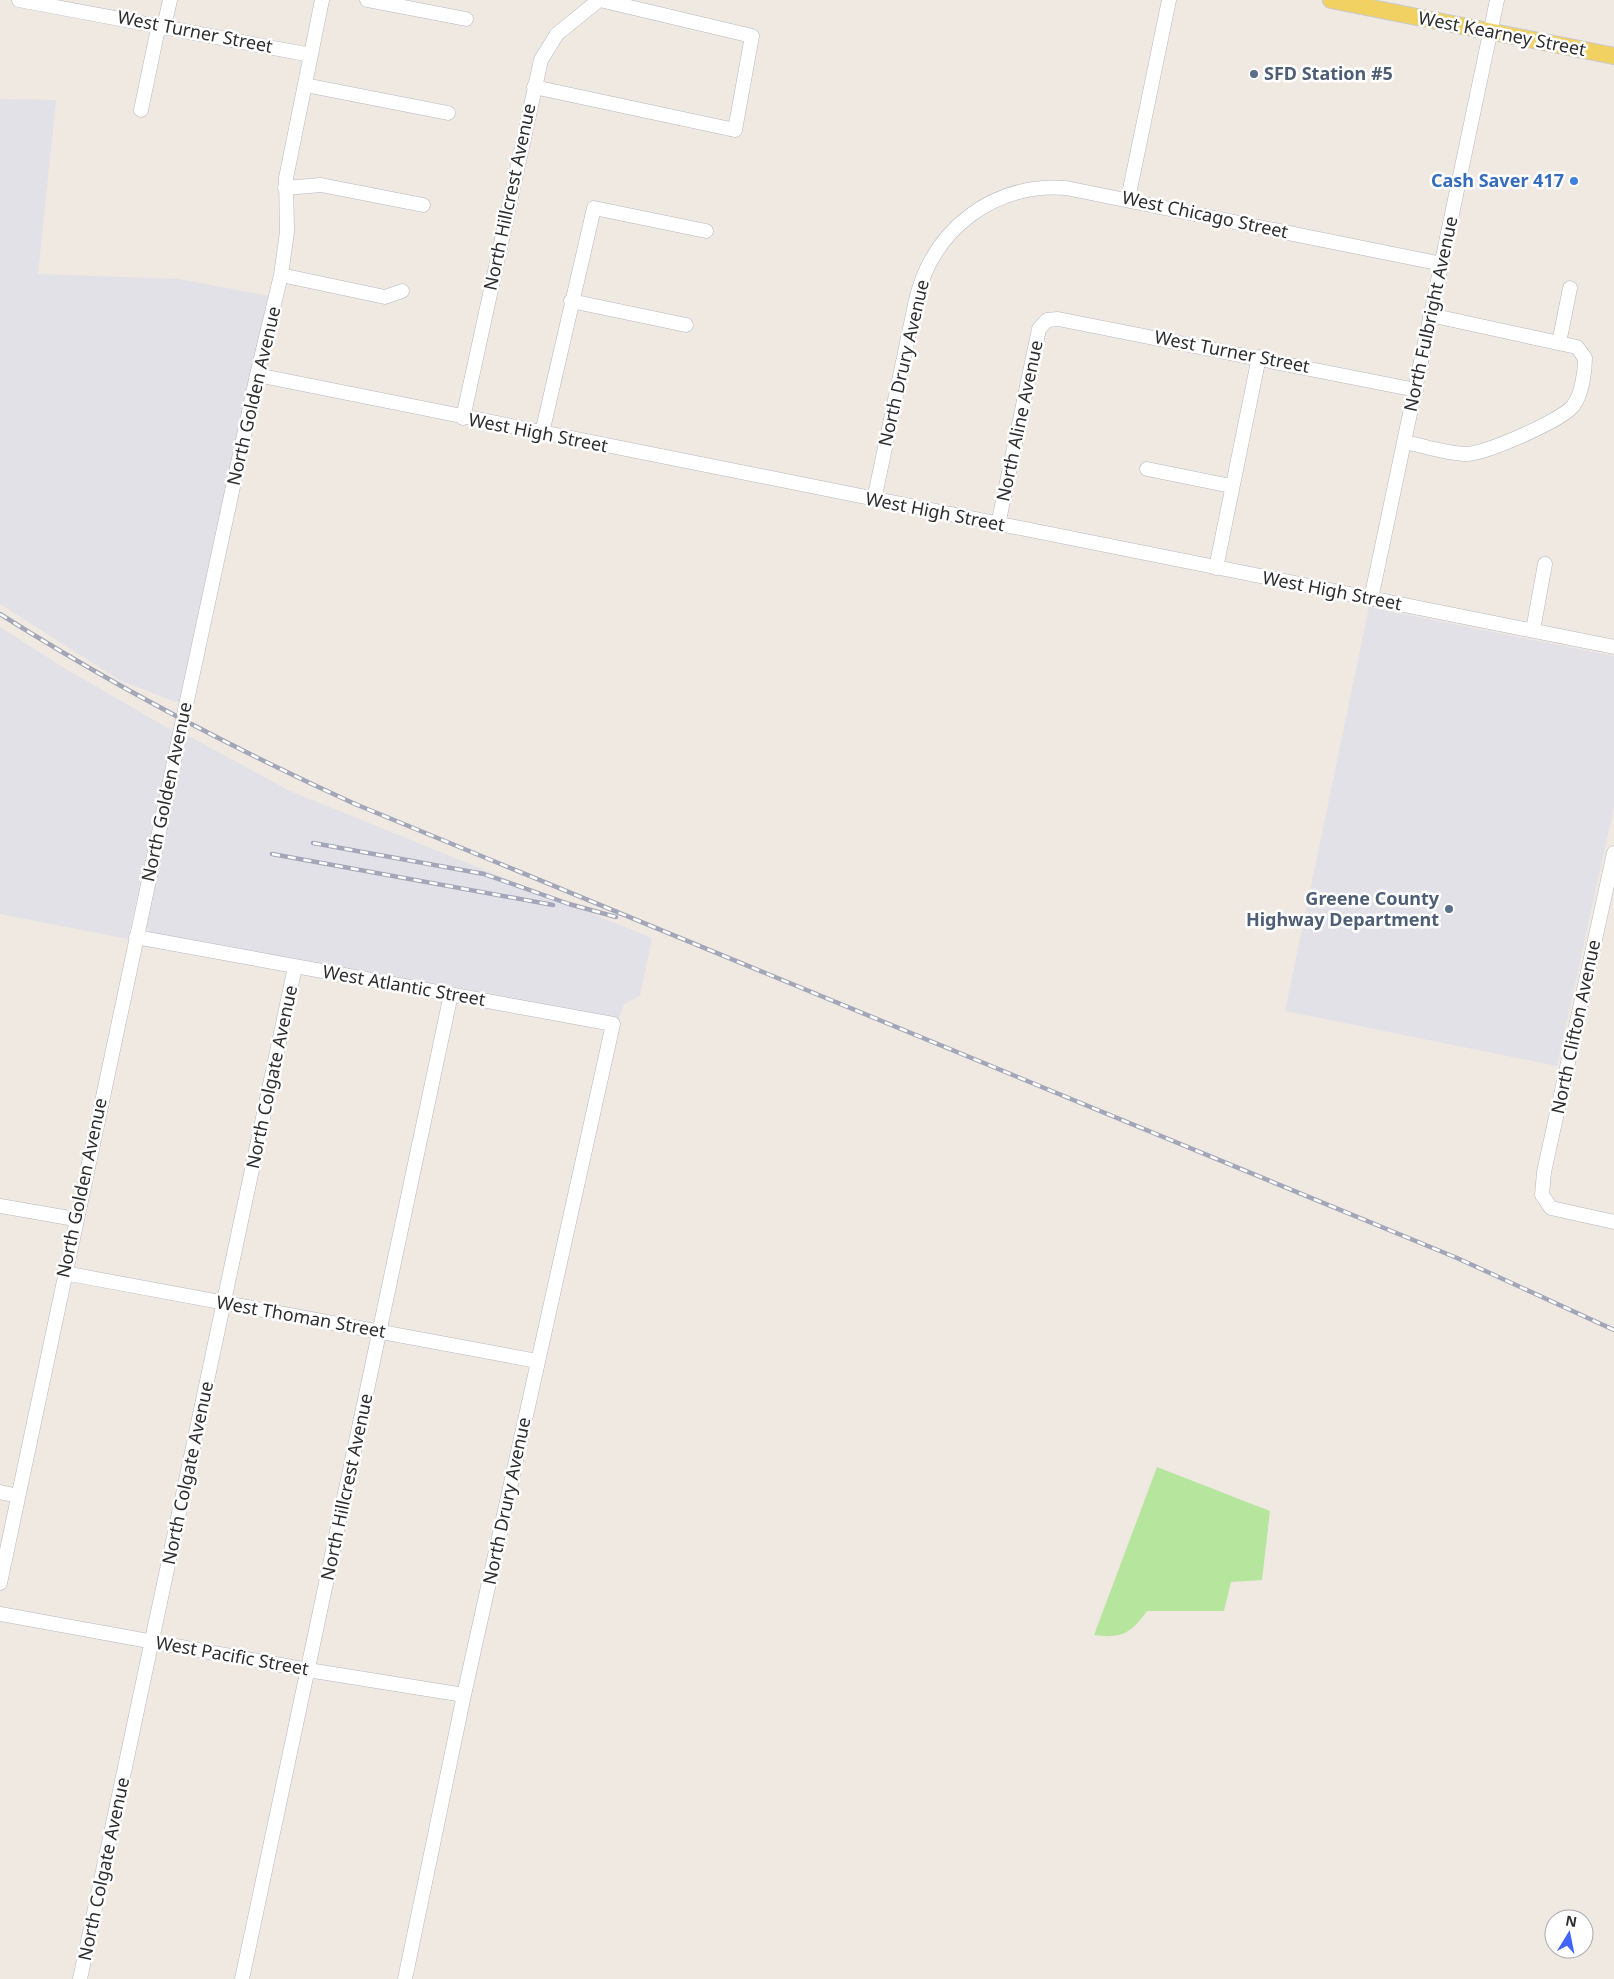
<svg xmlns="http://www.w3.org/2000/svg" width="1614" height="1979" font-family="'Noto Sans',sans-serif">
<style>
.industrial{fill:#e3e1e8}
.green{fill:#b6e59e}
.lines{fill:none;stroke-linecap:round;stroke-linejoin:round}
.minor-casing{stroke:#b4b7c1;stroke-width:15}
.major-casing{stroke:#c9c9c9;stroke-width:18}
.minor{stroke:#fff;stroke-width:14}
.major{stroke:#f2d163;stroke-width:16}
.rail-casing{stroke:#a3a6b8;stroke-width:4.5}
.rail{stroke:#fff;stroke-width:2.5;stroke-dasharray:8;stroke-linecap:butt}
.service-dot{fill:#5c6f8a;stroke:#fff;stroke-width:2}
.shop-dot{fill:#3f7fe0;stroke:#fff;stroke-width:2}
.labels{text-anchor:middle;stroke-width:5;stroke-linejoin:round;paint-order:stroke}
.street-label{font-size:18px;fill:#2e2e2e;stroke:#fff}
.service-label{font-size:18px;font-weight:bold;fill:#4e5e75;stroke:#fff;text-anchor:start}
.shop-label{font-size:18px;font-weight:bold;fill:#366cbe;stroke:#fff;text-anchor:end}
</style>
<rect width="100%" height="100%" fill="#efe9e1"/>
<!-- industrial -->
<path class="industrial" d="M0,99L56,100L38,274L179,279L270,296L181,704L121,681L0,604Z
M1369,607L1614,656V807L1557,1066L1285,1011Z
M0,627L66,669L173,731L128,939L0,914Z
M189,736L290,791L652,938L640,996L624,1004L618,1021L157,936L149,932L146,925L183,744Z"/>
<!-- green -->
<path class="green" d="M1157,1467L1270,1511L1262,1580L1231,1582L1224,1611H1147C1131,1633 1122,1639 1094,1635Z"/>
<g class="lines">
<defs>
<path id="minor" d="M19,0L311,55
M367,0L466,19
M305,85L448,113
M534,87L735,130L752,36L600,0
M141,110L157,33L166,18L170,0
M285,188L321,185L423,205
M1128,199L1169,0
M281,275L385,297L402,291
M571,301L686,325
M1559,343L1570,288
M257,375L1614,647
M463,418L541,60L557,34L599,0
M542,433L594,208L706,231
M1405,442C1424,446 1445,453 1465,454C1484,455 1562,420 1573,406C1582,394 1585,372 1585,358L1577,347L1430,315
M1147,469L1231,486
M874,500L916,300C933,229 993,183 1066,188L1442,264
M998,525L1039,329L1047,320L1058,319L1416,390
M1216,568L1259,357
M1371,599L1497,0
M1533,630L1545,564
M1614,853L1544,1172L1542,1195L1551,1208L1614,1222
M136,937L613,1024L464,1695L405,1979
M0,1206L75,1219
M64,1273L537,1361
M0,1492L18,1496
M0,1583L188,696L257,375L281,275L287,232L286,178L322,0
M0,1614L308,1670L464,1695
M80,1979L295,967
M242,1979L451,994"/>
<path id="major" d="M1331,0L1614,56"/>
</defs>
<!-- minor casing -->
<use href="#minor" class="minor-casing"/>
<!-- major casing -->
<use href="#major" class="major-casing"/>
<!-- minor -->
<use href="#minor" class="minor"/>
<!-- major -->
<use href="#major" class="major"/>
<defs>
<path id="rail" d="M0,614C114,686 232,748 355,804L1457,1258L1614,1330
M313,843L484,874L569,904L616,917
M272,854L553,905"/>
</defs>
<!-- rail casing -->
<use href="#rail" class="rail-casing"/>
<!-- rail -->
<use href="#rail" class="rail"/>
</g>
<!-- markers -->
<g class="service-dot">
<circle cx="1254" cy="74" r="5"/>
<circle cx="1449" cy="909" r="5"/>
</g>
<circle class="shop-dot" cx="1574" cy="181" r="5"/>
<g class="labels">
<!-- street labels -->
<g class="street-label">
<text transform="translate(195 32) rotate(11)" y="6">West Turner Street</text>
<text transform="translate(1502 34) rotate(11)" y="6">West Kearney Street</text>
<text transform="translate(510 197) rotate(-78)" y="6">North Hillcrest Avenue</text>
<text transform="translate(1205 215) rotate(12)" y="6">West Chicago Street</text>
<text transform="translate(1431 314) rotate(-78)" y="6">North Fulbright Avenue</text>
<text transform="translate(1232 352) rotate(11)" y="6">West Turner Street</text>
<text transform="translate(904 363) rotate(-77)" y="6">North Drury Avenue</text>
<text transform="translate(254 396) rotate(-77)" y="6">North Golden Avenue</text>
<text transform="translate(1020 421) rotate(-78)" y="6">North Aline Avenue</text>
<text transform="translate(538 433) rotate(11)" y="6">West High Street</text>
<text transform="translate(935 512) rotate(11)" y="6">West High Street</text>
<text transform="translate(1332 591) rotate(11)" y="6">West High Street</text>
<text transform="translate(167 792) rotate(-78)" y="6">North Golden Avenue</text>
<text transform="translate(404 986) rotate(10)" y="6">West Atlantic Street</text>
<text transform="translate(1576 1027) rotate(-78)" y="6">North Clifton Avenue</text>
<text transform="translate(272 1077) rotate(-78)" y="6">North Colgate Avenue</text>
<text transform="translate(82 1188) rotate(-78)" y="6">North Golden Avenue</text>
<text transform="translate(301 1317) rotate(10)" y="6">West Thoman Street</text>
<text transform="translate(188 1473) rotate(-78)" y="6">North Colgate Avenue</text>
<text transform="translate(347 1487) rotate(-78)" y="6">North Hillcrest Avenue</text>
<text transform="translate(507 1501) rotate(-78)" y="6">North Drury Avenue</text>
<text transform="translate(232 1656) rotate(10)" y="6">West Pacific Street</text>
<text transform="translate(104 1869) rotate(-78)" y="6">North Colgate Avenue</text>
</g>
<!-- service labels -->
<g class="service-label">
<text x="1264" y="80">SFD Station #5</text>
<text x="1439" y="905" text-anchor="end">Greene County<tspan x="1439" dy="21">Highway Department</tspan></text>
</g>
<!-- shop labels -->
<g class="shop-label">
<text x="1564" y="187">Cash Saver 417</text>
</g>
</g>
<!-- north arrow -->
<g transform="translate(1569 1934) rotate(10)"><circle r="24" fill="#ffffff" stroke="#ababab"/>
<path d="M0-4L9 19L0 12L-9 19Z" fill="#4264fb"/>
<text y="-8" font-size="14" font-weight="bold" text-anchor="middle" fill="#2e2e2e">N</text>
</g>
</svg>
